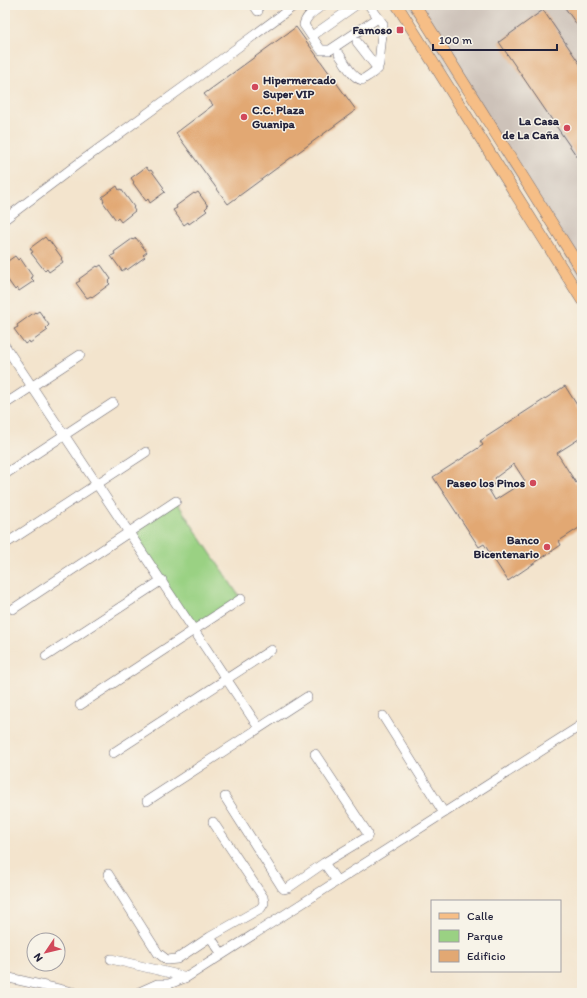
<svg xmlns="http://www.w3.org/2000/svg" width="587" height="998" font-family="Itim,sans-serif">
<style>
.industrial{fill:#cdc2b9}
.green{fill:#9ad183;stroke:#5e7a5f}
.building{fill:#e2a873;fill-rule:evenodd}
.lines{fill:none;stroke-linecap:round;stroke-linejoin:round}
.minor-casing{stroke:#6b666e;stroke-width:10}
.major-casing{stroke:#6b666e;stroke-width:12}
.minor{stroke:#fff;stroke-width:9}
.major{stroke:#f6be86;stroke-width:11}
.poi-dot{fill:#d1495b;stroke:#f7f3e8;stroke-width:1.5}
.labels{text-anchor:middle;stroke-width:3;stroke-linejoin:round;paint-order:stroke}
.poi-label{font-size:12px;font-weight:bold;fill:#22223b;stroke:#f7f3e8;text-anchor:end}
</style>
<rect width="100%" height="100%" fill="#f7f3e8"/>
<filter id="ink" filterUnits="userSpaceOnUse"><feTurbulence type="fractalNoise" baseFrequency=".025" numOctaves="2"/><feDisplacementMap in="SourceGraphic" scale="8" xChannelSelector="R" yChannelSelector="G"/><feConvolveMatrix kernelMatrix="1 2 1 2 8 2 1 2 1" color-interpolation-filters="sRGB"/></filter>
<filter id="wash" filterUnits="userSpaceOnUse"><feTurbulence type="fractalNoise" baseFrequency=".012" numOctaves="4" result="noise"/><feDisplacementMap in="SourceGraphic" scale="16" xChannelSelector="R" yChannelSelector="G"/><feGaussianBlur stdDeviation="0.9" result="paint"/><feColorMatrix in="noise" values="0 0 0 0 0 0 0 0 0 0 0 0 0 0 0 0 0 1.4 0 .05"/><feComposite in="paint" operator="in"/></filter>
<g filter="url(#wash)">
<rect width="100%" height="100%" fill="#f3e4cd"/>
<!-- industrial -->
<path class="industrial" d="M408,5H582V282Z"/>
<!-- green -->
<path class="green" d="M176,501L241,599L194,630L129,532Z"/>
<g id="blocks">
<!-- building -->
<path class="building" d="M563,5H582V32Z
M543,10L582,67V164L499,42Z
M296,27L356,110L228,204L176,133L213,105L204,94Z
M146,167L149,171L151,170L164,188L162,189L165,192L150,203L148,199L146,201L133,183L134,182L131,178Z
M117,186L119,190L121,189L134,207L133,208L135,211L121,222L118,218L116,220L103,202L104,201L102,197Z
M198,192L208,206L205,209L207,211L189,224L188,222L184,225L173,210L177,208L176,206L194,193L195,194Z
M45,237L48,241L49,240L62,258L61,259L63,262L49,272L47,269L45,271L31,253L33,252L30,248Z
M136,238L147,252L143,255L145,257L127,270L126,268L122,271L111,256L115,254L114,252L132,239L133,240Z
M15,256L18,260L20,258L33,277L31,278L34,281L19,291L17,288L15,290L5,276V263Z
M101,265L111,279L108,282L110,284L92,297L91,296L87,298L76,283L80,281L79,279L97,266L98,267Z
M39,311L49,325L46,328L48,330L30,343L29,341L25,344L14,329L18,327L17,325L35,312L36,313Z
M565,386L582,413V437L557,453L576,483L582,479V526L559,541L561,545L508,581L484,544L479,547L433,477L483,445L480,441ZM514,464L525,481L495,500L488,488L498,482L495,478Z"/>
</g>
</g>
<g filter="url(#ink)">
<use href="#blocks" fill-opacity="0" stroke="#6b666e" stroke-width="1"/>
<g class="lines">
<defs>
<path id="minor" d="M254,5L258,11
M323,5C315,11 306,15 304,25L321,50H330L378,18
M312,36L356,5
M357,42L378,69
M339,54C345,62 351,77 362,80C369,75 377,72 379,64L383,24L369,5
M5,219L79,163L203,73L295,5
M5,346L259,728
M5,404L80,355
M5,474L113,403
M5,544L146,452
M13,609L176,501
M46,656L162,580
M80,705L241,599
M383,716L444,813
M113,753L271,650
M225,797L282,887L284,889L288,888L324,863L367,837L368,834L315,754
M147,801L307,697
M324,863L337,881
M108,874L158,953L167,960L177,959L210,937L261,908L264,903L263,897L213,822
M210,937L222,954
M111,959L187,977L580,726L582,723
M5,977L76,993
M137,993L157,984H169
M158,993L162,991L169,984L187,977"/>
<path id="major" d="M397,5L582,300
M415,5L582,271"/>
</defs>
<!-- minor casing -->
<use href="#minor" class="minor-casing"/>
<!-- major casing -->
<use href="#major" class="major-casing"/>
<!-- minor -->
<use href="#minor" class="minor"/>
<!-- major -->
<use href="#major" class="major"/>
</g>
</g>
<!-- markers -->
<g class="poi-dot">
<rect x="396" y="26" width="8" height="8" rx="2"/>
<circle cx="255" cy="87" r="4"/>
<circle cx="244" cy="117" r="4"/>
<circle cx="567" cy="128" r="4"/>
<circle cx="533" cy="483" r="4"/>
<circle cx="547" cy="547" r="4"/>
</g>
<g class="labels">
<!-- poi labels -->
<g class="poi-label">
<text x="392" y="34">Famoso</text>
<text x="263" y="84" text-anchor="start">Hipermercado<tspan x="263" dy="14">Super VIP</tspan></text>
<text x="252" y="114" text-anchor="start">C.C. Plaza<tspan x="252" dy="14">Guanipa</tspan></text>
<text x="559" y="125">La Casa<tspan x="559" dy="14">de La Caña</tspan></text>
<text x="525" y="487">Paseo los Pinos</text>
<text x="539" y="544">Banco<tspan x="539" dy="14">Bicentenario</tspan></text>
</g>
</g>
<!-- margin -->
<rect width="587" height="998" fill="none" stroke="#f7f3e8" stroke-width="20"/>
<!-- legend -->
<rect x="431" y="900" width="130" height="72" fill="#f7f3e8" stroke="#a29fa3"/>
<rect x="439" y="913" width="20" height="6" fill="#f6be86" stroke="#a29fa3"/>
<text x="467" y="920" font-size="12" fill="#22223b">Calle</text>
<rect x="439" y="930" width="20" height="12" fill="#9ad183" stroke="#a29fa3"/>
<text x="467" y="940" font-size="12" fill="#22223b">Parque</text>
<rect x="439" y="950" width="20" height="12" fill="#e2a873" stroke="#a29fa3"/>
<text x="467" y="960" font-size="12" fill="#22223b">Edificio</text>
<!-- north arrow -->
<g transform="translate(46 952) rotate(235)"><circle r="19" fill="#f7f3e8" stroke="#a29fa3"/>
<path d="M0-3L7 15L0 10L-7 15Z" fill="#d1495b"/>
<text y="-6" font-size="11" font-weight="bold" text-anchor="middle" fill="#22223b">N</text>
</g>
<!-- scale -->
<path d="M433 44v6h124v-6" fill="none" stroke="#22223b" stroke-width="2"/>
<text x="439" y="44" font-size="12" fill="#22223b" stroke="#f7f3e8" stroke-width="3" paint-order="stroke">100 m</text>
</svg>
